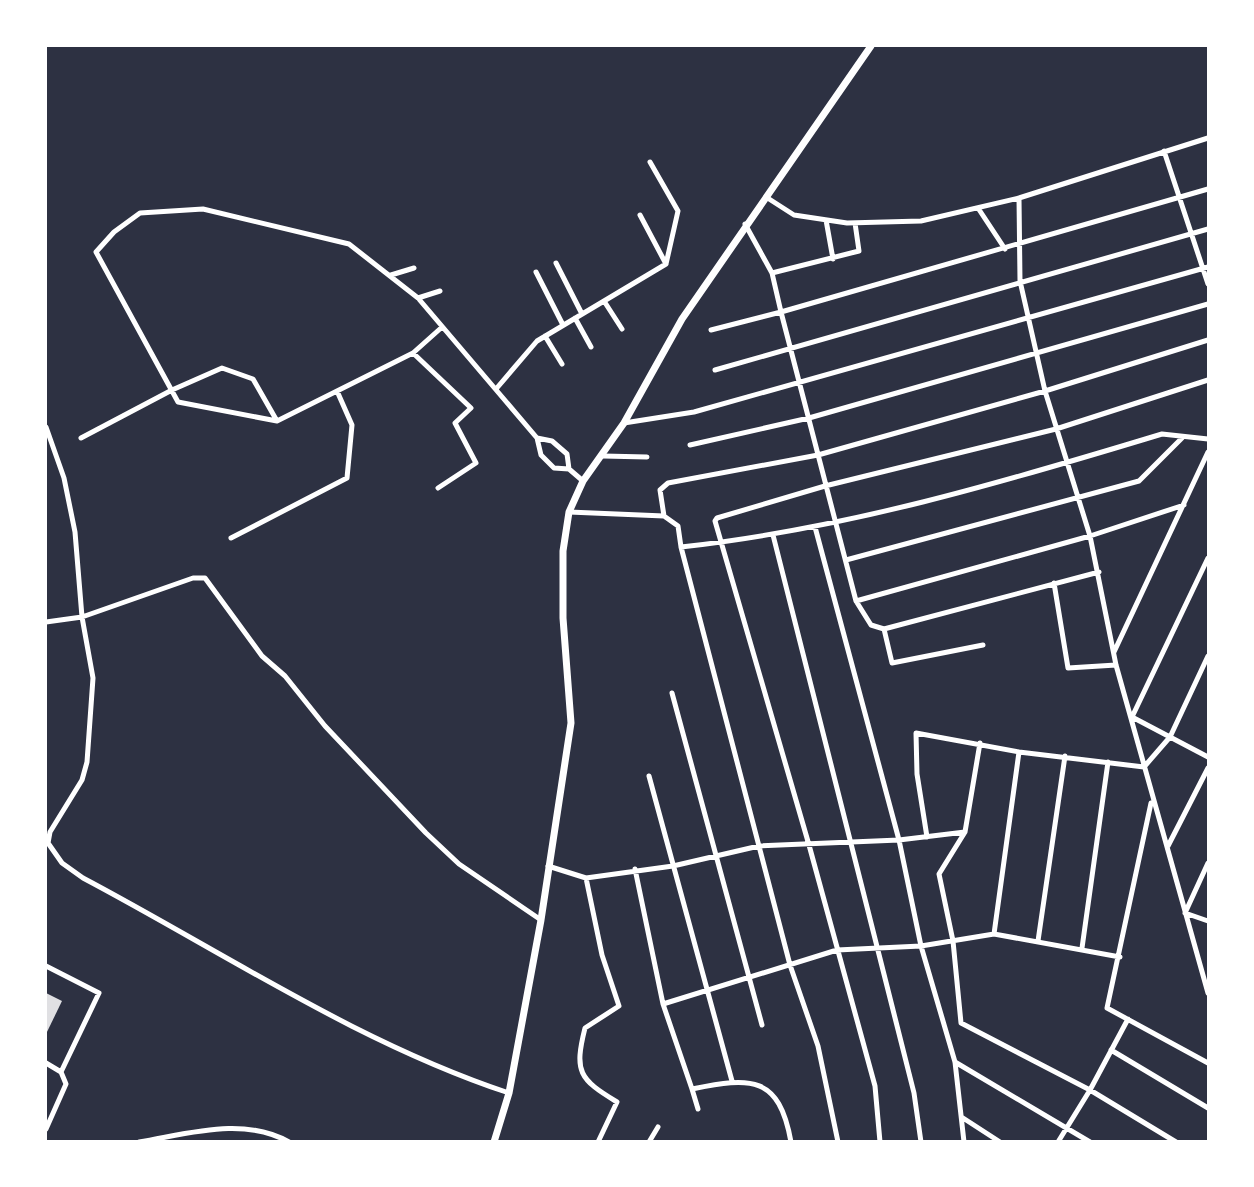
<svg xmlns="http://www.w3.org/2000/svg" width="1254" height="1187" font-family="Quicksand,sans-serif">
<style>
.building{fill:#e0e0e3}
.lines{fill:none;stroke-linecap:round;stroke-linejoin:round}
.minor{stroke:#fff;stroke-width:5}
.tertiary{stroke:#fff;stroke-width:7}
</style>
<rect width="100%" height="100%" fill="#2d3142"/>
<!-- building -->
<path class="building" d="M46,993L62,1001L46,1034Z"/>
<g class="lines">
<!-- minor -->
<path class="minor" d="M1164,151L1208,284
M766,197L794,215L847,223L921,221L1019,198L1208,138
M1019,198L1020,281L1045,391L1090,536L1116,665L1208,993
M978,208L1005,249
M640,215L666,264
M826,220L833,259
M556,263L582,314
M536,272L563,325
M772,273L859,251L855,223
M391,275L414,268
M418,298L440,291
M604,301L622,329
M575,318L591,347
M441,328L413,353L277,421L178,402L96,252L114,232L140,213L203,209L349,244L418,298L537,438
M711,330L781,312L772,273L745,224
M545,336L562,364
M413,353L471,408L455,423L476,463L438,488
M715,370L1208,229
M496,389L537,341L666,264L678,211L650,162
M624,423L694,412L1208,267
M46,427L64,478L75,532L82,617L93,678L87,762L82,780L50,832L48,843L62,863L83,878C223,952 358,1043 509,1093
M81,438L172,390L222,368L253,379L277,421
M537,438L552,441L567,454L569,469L554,468L541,455Z
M690,445L809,418L1208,304
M603,456L647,457
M569,469L583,481
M569,512L664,516L678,526L681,547C845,529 1004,482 1162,434L1208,439
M664,516L660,490L668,483L818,455L1045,391L1208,340
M815,527L899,840L921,946L955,1062L964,1142
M773,535L914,1093L921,1142
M231,538L347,478L352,425L337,391
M681,547L790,965L818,1046L838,1142
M1208,558L1132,717L1208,757
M846,560L1139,481L1182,438
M1054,583L1068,668L1116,665
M856,601L1090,536L1184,505
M46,622L82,617L193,578H205L262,656L285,676L325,726L426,833L459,864L541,920
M884,629L1099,572
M983,645L892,663L884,629L871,625L856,601L781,312L1208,189
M1114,652L1208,452
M672,693L762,1025
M980,743L965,832L939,874L953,941L961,1023L1090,1090L1176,1142
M649,776L732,1081
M1151,803L1107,1008L1208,1063
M927,837L917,774L916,733L1019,752L1144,767L1170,737L1208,656
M1168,846L1208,768
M1208,863L1185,913L1208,921
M548,866L586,878L673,866L759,846L899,840L965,832
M635,869L663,1004L692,1089
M586,878L602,955L619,1006L585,1028C574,1072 579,1079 617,1102L598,1142
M994,934L1019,752
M1038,941L1065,756
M1082,948L1108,762
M46,966L99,993L61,1072L66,1084L46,1129
M663,1004L837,950L921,946L994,934L1120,957
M1111,1050L1208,1108
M955,1062L1090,1142
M46,1063L61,1072
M698,1109L692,1089C751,1077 779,1075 791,1142
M963,1118L1000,1142
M139,1142C188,1134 243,1116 289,1142
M649,1142L658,1127
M880,1142L875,1086L809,845L715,521L717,518L825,486L1056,429L1208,380
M1058,1142L1090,1090L1128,1019"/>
<!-- tertiary -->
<path class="tertiary" d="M494,1142L509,1093L541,920L571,723L563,618V551L569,512L583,481L624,423L682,319L871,46"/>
</g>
<!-- border -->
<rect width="1254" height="1187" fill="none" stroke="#ffffff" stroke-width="94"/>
</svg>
